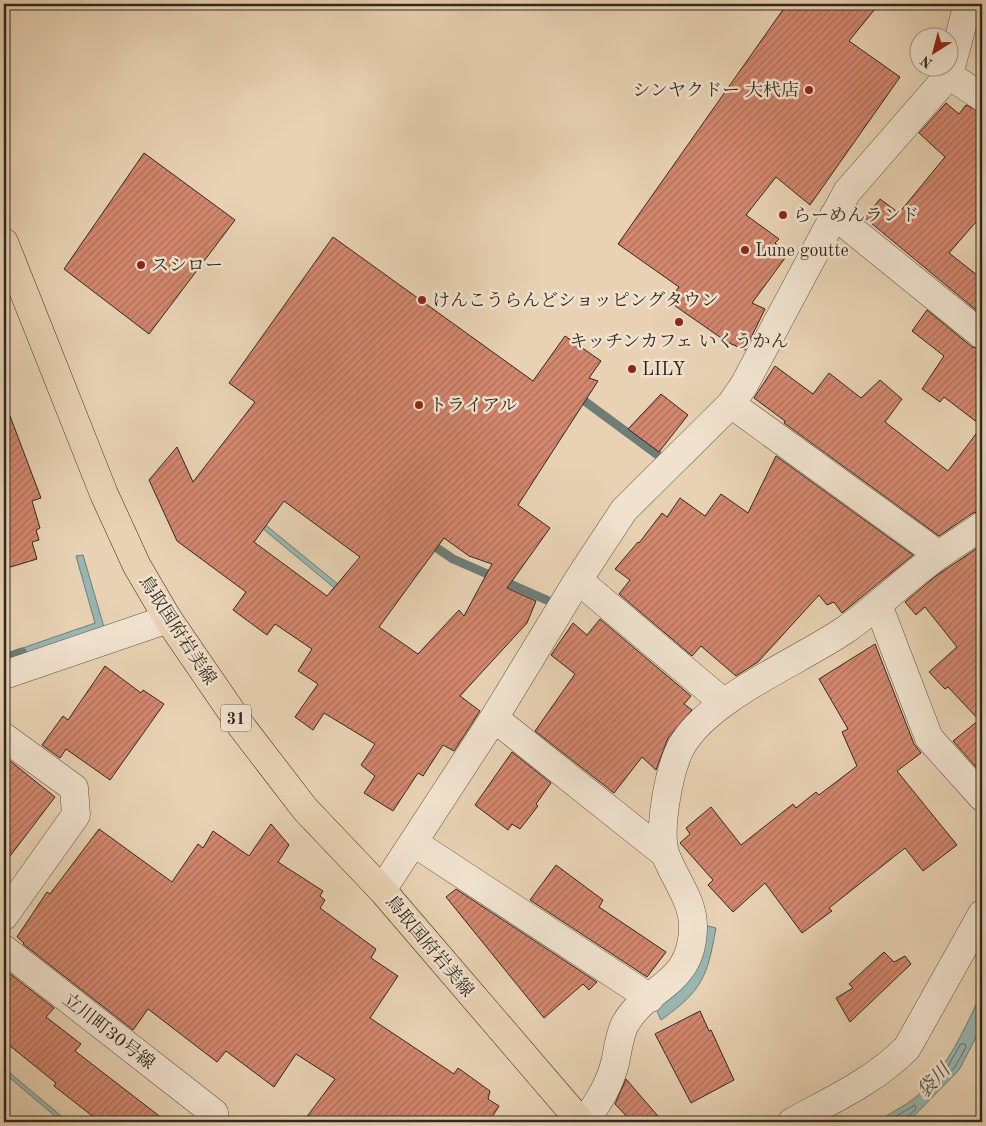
<svg xmlns="http://www.w3.org/2000/svg" width="986" height="1126" font-family="'Old Standard TT','Noto Serif JP',serif">
<style>
.water{fill:#98b6b2;stroke:#6f7d77}
.lines{fill:none;stroke-linecap:round;stroke-linejoin:round}
.shore{stroke:#646f68;stroke-width:1}
.stream{stroke:#6f7d77;stroke-width:9}
.building{fill:url(#building-hatch);stroke:#31281f;fill-rule:evenodd}
.minor-casing{stroke:#5f5244;stroke-width:29}
.major-casing{stroke:#31281f;stroke-width:29}
.minor{stroke:#f0e2ce;stroke-width:28}
.major{stroke:#e8d2b3;stroke-width:28}
.poi-dot{fill:#8f2418;stroke:#f0e2ce;stroke-width:2}
.labels{text-anchor:middle;stroke-width:5;stroke-linejoin:round;paint-order:stroke}
.shield{fill:#f0e2ce;stroke:#6a6054;stroke-width:1}
.shield-label{font-size:16px;font-weight:bold;fill:#31281f}
.poi-label{font-size:18px;fill:#31281f;stroke:#f0e2ce;text-anchor:start}
.street-label{font-size:18px;fill:#31281f;stroke:#f0e2ce}
.water-label{font-size:19px;font-style:italic;fill:#4b4c44;stroke:#f0e2ce}
</style>
<defs>
<pattern id="building-hatch" width="6" height="6" patternUnits="userSpaceOnUse" patternTransform="scale(1.25)"><rect width="6" height="6" fill="#d3876e"/><path d="M-1 1l2-2M0 6l6-6M5 7l2-2" fill="none" stroke="#ac6e5a"/></pattern>
</defs>
<rect width="100%" height="100%" fill="#e8d2b3"/>
<filter id="stains"><feTurbulence type="fractalNoise" baseFrequency=".004" numOctaves="4"/><feColorMatrix values="0 0 0 0 .2 0 0 0 0 .09 0 0 0 0 .02 0 0 0 .5 -.17"/></filter>
<radialGradient id="worn" r=".72"><stop offset=".6" stop-color="#630" stop-opacity="0"/><stop offset="1" stop-color="#630" stop-opacity=".3"/></radialGradient>
<!-- water -->
<path class="water" d="M224,491L366,607L379,625L239,509Z
M83,555L104,627L14,658L11,652L95,623L76,556Z
M704,925L716,928C707,977 703,990 661,1020L656,1009L681,988Z
M982,992V1026L959,1070L908,1122H877C889,1113 904,1107 916,1097C947,1069 965,1028 982,992Z
M4,1068L66,1120L69,1122H62L4,1073Z"/>
<g class="lines">
<!-- shore -->
<path class="shore" d="M961,1044H965L966,1047L955,1067L947,1074L946,1070Z
M886,1122L915,1105L916,1109L907,1117L906,1122"/>
<!-- stream -->
<path class="stream" d="M575,394L659,456
M428,542L453,559L549,601
M4,658L22,652"/>
</g>
<!-- building -->
<path class="building" d="M787,4H879L849,41L900,77L810,205L776,177L746,215L779,239L775,243L788,254L752,303L765,309L745,350L727,342L668,301L679,287L618,244Z
M946,103L959,114L966,105L982,112V215L949,253L982,279V315L865,218L880,199L899,213L945,157L919,133Z
M144,153L235,220L149,334L64,269Z
M333,237L533,381L565,336L601,361L589,378L598,381L518,505L550,528L507,588L536,601L527,623L460,696L480,711L454,751L443,745L423,776L418,773L393,811L364,793L375,776L361,765L375,744L324,713L313,730L295,717L318,684L298,671L312,649L275,624L267,635L233,610L246,592L177,541L149,480L177,447L193,482L217,451L255,402L229,383ZM284,501L360,557L327,596L254,542ZM444,538L469,556L492,564L464,616L459,610L418,654L379,627Z
M927,310L972,347L982,350V426L944,397L940,402L922,389L944,356L912,331Z
M775,366L813,394L829,373L861,398L880,380L902,399L885,422L948,471L982,426V511L973,513L939,536L784,423L785,421L754,398Z
M661,394L688,415L659,452L628,429Z
M7,408L41,498L32,501L40,528L36,530L39,540L32,542L37,559L4,569V409Z
M776,456L913,555L842,613L834,602L827,605L819,595L758,662L736,676L701,646L692,656L619,594L630,580L615,569L638,542L639,543L662,513L667,517L680,498L705,516L721,494L748,513Z
M982,545V774L953,741L979,720L948,687L945,689L929,672L957,647L925,607L916,615L905,602L936,576Z
M600,619L691,696L684,704L692,710L668,738L656,770L642,757L614,793L535,731L575,674L551,655L573,623L587,635Z
M875,644L914,744L921,753L897,771L957,845L923,871L905,848L829,908L832,911L802,933L765,883L733,912L708,885L713,880L680,843L690,834L686,828L711,807L741,845L793,804L796,808L816,792L819,795L857,766L842,732L848,729L819,679Z
M105,666L141,693L143,690L164,704L110,780L66,749L60,758L42,745L63,716L68,720Z
M512,752L551,783L536,804L538,806L520,829L512,824L508,830L475,805Z
M4,756L55,797L4,864Z
M271,824L289,845L278,862L323,891L320,896L325,900L320,908L376,949L371,958L398,976L370,1018L454,1074L458,1068L490,1091L488,1099L499,1106L489,1122H303L335,1079L296,1054L274,1087L226,1051L217,1062L148,1009L133,1030L23,944L24,943L17,937L47,892L50,894L99,829L172,882L198,844L203,848L213,831L249,856Z
M556,865L603,900L599,907L666,952L647,977L530,900Z
M456,889L597,982L589,990L583,984L544,1018L446,897Z
M884,952L894,962L905,956L911,964L850,1022L836,998L853,988L849,984Z
M4,969L54,1008L46,1017L81,1044L75,1051L167,1122H100L54,1086L56,1083L4,1041Z
M700,1011L709,1031L711,1030L734,1080L691,1103L655,1034Z
M626,1079L663,1122H632L615,1104Z"/>
<g class="lines">
<defs>
<path id="minor" d="M947,74L982,97
M834,215L982,335
M731,404L939,555
M578,580L723,702
M878,605L929,738L982,797
M4,675L168,619
M494,718L665,854
M4,737L74,788L76,815L4,916
M413,842L650,998
M382,890L494,718L578,580L624,510L731,404L744,385L847,192L942,83L952,63L968,4
M4,949L214,1113L215,1122
M584,1122C598,1103 609,1086 615,1063C618,1050 619,1036 625,1024C647,985 693,986 693,926C693,901 675,879 666,856C657,832 669,770 681,747C708,698 798,662 845,630C878,607 906,578 939,555C953,545 968,536 982,526
M792,1122C832,1100 874,1081 907,1048L982,914"/>
<path id="major" d="M4,242L104,494L137,566L168,619L242,727L305,809L382,890L581,1122"/>
</defs>
<!-- minor casing -->
<use href="#minor" class="minor-casing"/>
<!-- major casing -->
<use href="#major" class="major-casing"/>
<!-- minor -->
<use href="#minor" class="minor"/>
<!-- major -->
<use href="#major" class="major"/>
</g>
<!-- markers -->
<g class="poi-dot">
<circle cx="809" cy="90" r="5"/>
<circle cx="783" cy="215" r="5"/>
<circle cx="745" cy="250" r="5"/>
<circle cx="141" cy="265" r="5"/>
<circle cx="422" cy="300" r="5"/>
<circle cx="679" cy="322" r="5"/>
<circle cx="632" cy="369" r="5"/>
<circle cx="419" cy="405" r="5"/>
</g>
<g class="labels">
<!-- shield labels -->
<rect class="shield" x="221" y="704.5" width="30" height="27" rx="4"/>
<g class="shield-label">
<text x="236" y="724">31</text>
</g>
<!-- poi labels -->
<g class="poi-label">
<text x="799" y="96" text-anchor="end">シンヤクドー 大杙店</text>
<text x="793" y="221">らーめんランド</text>
<text x="755" y="256">Lune goutte</text>
<text x="151" y="271">スシロー</text>
<text x="432" y="306">けんこうらんどショッピングタウン</text>
<text x="679" y="347" text-anchor="middle">キッチンカフェ いくうかん</text>
<text x="642" y="375">LILY</text>
<text x="429" y="411">トライアル</text>
</g>
<!-- street labels -->
<g class="street-label">
<text transform="translate(178 630) rotate(57)" y="6">鳥取国府岩美線</text>
<text transform="translate(430 946) rotate(50)" y="6">鳥取国府岩美線</text>
<text transform="translate(109 1031) rotate(38)" y="6">立川町30号線</text>
</g>
<!-- water labels -->
<g class="water-label">
<text transform="translate(933 1080) rotate(-47)" y="7">袋川</text>
</g>
</g>
<!-- margin -->
<rect width="986" height="1126" fill="none" stroke="#e8d2b3" stroke-width="20"/>
<rect x="5" y="5" width="976" height="1116" fill="none" stroke="#31281f" stroke-width="2.5"/>
<rect x="10" y="10" width="966" height="1106" fill="none" stroke="#31281f"/>
<!-- north arrow -->
<g transform="translate(934 52) rotate(216)"><circle r="24" fill="#f0e2ce" stroke="#a49888"/>
<path d="M0-4L9 19L0 12L-9 19Z" fill="#8f2418"/>
<text y="-8" font-size="14" font-weight="bold" text-anchor="middle" fill="#31281f">N</text>
</g>
<rect width="100%" height="100%" filter="url(#stains)"/>
<rect width="100%" height="100%" fill="url(#worn)"/>
</svg>
